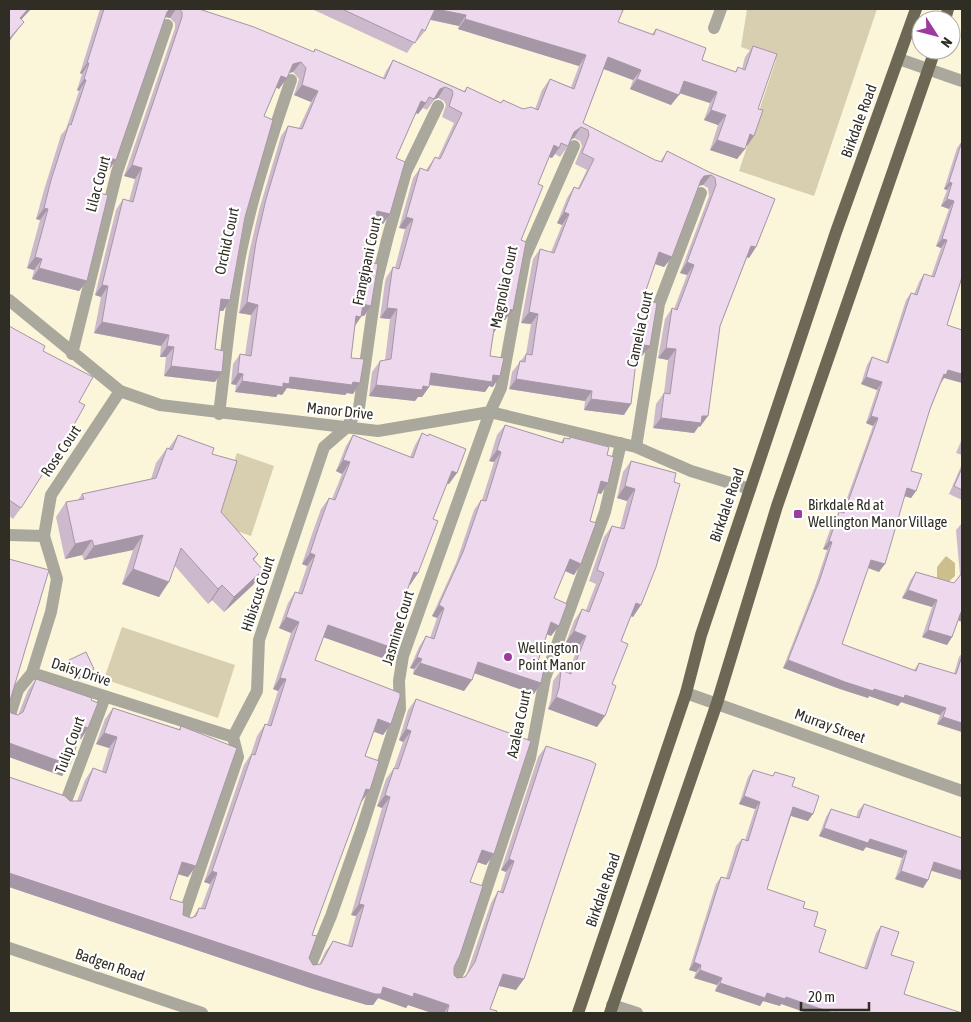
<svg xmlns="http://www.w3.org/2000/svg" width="971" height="1022" font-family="'Asap Condensed',sans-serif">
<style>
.green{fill:#d7cfaf}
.water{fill:#ccbf8d}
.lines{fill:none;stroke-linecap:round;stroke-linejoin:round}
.minor{stroke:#aaa89c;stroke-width:12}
.major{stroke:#6d6855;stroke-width:12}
.wall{fill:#ccbacc}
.shaded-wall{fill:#a697a6}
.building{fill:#edd8ed;stroke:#a697a6}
.poi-dot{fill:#9c3aa0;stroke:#fff;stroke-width:2}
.labels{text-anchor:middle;stroke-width:4.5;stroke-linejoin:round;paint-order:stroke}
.street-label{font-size:15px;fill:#302e24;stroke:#fff}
.poi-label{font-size:15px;fill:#302e24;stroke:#fff;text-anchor:start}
</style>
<rect width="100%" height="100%" fill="#fbf5da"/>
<!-- green -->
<path class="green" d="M747,9H877L814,196L739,171L776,60L741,47Z
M237,453L274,466L251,536L212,522Z
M122,627L235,665L218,718L104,679Z"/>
<!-- water -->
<path class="water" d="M946,556L955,563V576L945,585L937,581V567Z"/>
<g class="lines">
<!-- minor -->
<path class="minor" d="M714,28L721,9
M899,59L962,81
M9,300L120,391L160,405L378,431L490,412L636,447L691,471L750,489
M72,354L117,172L167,25
M219,414C226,359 230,305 241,251C253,193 272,136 291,80
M636,447L659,304L701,193
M9,535L44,536L57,579L51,612L32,673L233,737
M44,536L51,495L120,391
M686,693L962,791
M9,718L18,690L32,673
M65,804L105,697
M182,921L238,757L233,737L257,691L259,640L324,447L346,428L359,408L377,280L388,236L406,172L438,106
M9,948L202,1013
M309,969L331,916L362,828L400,709L399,681L403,656L490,412L501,388L525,257L574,146
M453,982L460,969L530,758L545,678L605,512L621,443
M612,1005L637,1013"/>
<!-- major -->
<path class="major" d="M945,20L948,9
M578,1013L686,693L701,635L750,489L836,232L916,9
M610,1013L717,703L777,506L935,50"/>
</g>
<!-- wall -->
<path class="wall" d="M100,9H199L313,52L315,49L383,78L386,71L393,60L464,91L467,87L501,103L503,100L523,109H535L542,90L550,79L571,87L579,66L458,29L459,26L430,20L425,31L417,41L416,40L407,53L314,10L315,9H619L618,22L652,34L656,29L702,60L735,72L738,67L742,69L745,57L753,46L758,109L754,136L747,146H746L745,149L737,159L710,150L718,125L704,120L710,103L679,93L671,105L630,89L633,80L604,69L583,123L655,160L660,162L667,151L709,172L775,199L756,247L749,258L747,257L720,326L700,427L699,426L694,433L653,428L656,404L664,393L668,360L658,358L665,319L672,308L674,309L687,275L680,273L709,196L708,188L703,185L698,186L672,257L664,267L655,264L643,299L642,356H637L624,415L584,410L585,401L509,389L512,372L526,354L531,324L521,323L533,259L540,249L551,252L562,225L557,223L567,198L574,187L578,188L587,170L575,164L582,146L580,141L574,138L571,140L568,146L560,157L555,154L552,158L549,157L538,184L521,240L505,320H501L500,323L494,332L490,356L493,387L489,386L485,392L429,385V387L422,397H418L415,401L369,396L372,372L380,361L385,360L390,319L380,318L385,282L386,278L393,267L395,268L405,229L399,228L413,178L420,168L426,170L435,157L438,158L454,123L442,117L446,105L444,101L438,98L435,99L427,110L423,108L418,114L416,113L396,158L390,214L383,224L374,223L366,261L371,306L364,316H361L355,326L351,358L360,383L353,394L347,393L345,395L287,388L282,395L278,394L276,397L235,392L236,385L231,384L233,364L240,354L245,355L251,315L239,313L249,253L259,210L281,136L288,126L299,128L311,102L294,95L299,79L293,72L289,73L279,89L276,87L264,116L230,300L223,311H220L215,349V382L164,376L166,357H160L161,346L94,333L101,297L95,295L116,210L123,199L129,201L135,179L124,176L175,28V23L170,18L165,17L109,170L106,169L99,193L87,281L79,291L32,279L34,270L27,268L40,220L36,219L44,190L61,135L66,129L79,91L77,90L82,74L80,73Z
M962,141L947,325L944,378L941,383L930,409L911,471L916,491L911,498L904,496L879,572L868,568L842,644L914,670L919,663L954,674L959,657L962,653V732L937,724L940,715L901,702L898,706L869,696L868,698L840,689L783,668L815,586L827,550L823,549L834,519L839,512H842L873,426L866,423L877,390L861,384L867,365L872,357L886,362L906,300L911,293L914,294L919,282L924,274L931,277L941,248L936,246L949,209L941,206L947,190L944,189L957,148Z
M9,326L43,351L21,508L13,519L9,516Z
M505,425L561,442L564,438L569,439L570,437L607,455L601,494L598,493L590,521L581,564L574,575L565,571L554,598L551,636L547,634L538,661L534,694L474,673L464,691L413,674L414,669L410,668L419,647L426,636L430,638L437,618L432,616L456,563L474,510L481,500H482L494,462L489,461L497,435Z
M422,433L428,436L429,434L449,484H447L433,519L418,573L410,585L409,584L396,620L390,647L382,658L323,637L315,660L391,724L383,735L374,732L365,756L370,790L362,801H361L312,935L309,958L313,965H319L325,952L333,941L348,945L356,916L351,915L382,808L377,806L386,779L394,768L403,742L399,740L408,710L416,699L494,854L486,865L477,862L470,882L454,967V975L457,978H464L467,973L491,903L498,891L500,892L506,872L501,870L538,757L546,746L516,990L499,986L490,1009L496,1013H432L408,1005L406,1008L378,998L373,1005H367L310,988L9,887L70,801H77L85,780L93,768L102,771L109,748L96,744L105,719L113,708L179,729L181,726L196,866L188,877L178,874L170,899L183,915L191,918L193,917L199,908H201L210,884L204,882L244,765L251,754L257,736L265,724L267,725L278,691L273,689L291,633L279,628L288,603L295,592L298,593L307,566L302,564L312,534L321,509L329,498L332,499L342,474L336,471L346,446L353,435L410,457L415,445Z
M178,435L212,454L221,512L258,554L254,560L263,570L253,585L224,612L212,600L208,604L175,566L159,597L122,584L133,550L84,560L82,555L65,559L56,517L66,502L78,500L82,494L151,479L156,463L167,448L168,449Z
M962,439V455L956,453Z
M631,461L676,473L633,617L631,616L621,641L597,727L548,709L551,699L553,681L561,670L568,673L578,647L566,642L574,621L582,609L586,610L596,584L589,581L604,537L612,526L620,528L627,501L617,498L623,472Z
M962,464V500L949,494Z
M962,523V622L958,620L952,637L947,645L922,637L932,607L902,598L911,579L916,572L954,583L960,575L956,530Z
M69,660L92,673L79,679L73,677L67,664Z
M36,679L91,700L88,728L81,739H79L62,776L9,757V704L11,713L18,715L28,690Z
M753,770L772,776L775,772L792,786L808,821L791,816L767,889L803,908L814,926L819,952L864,968L876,933L881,926L891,955L914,962L781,1004L780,1006L763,1001L760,1006L715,991L717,985L694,978L696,972L689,970L716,884L721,877L726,878L736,846L742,839L745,840L755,809L739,804L748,777Z
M864,804L932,870L928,880L923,888L895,879L902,858L866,847L863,851L819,836L826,817L831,809L856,818L858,811Z"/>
<!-- shaded-wall -->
<path class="shaded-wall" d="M28,9H31L9,33L20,18Z
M170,9H176L170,18L165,17L167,12Z
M435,9L466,15L459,26L428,19Z
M465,19L586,55L579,66L458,29Z
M24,22L13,36L9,42V39Z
M608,57L641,70L633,80L601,68Z
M301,62L293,72L285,74L293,64Z
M87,63H89L82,74L80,73Z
M281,76L287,78L279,89L273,86Z
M84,79L86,80L79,91L77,90Z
M637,79L679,95L671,105L630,89Z
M684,81L717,92L710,103L676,92Z
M302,85L318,91L311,102L294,95Z
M445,87L438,98L433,100L440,89Z
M421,101L426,103L418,114L413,112Z
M711,110L726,115L718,125L704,120Z
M581,127L574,138L567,142L574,132Z
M750,134L754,136L747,146L742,145Z
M717,140L745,149L737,159L710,150Z
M554,145L559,148L552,158L546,156Z
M109,157L116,160L109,170L102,168Z
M132,165L142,168L135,179L124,176Z
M711,175L703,185L696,186L704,176Z
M949,182L952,183L947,190L944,189Z
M947,199L954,201L949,209L941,206Z
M44,208L48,209L40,220L36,219Z
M377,211L390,214L383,224L370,222Z
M564,212L569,214L562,225L557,223Z
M406,217L413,219L405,229L399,228Z
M942,239L947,240L941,248L936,246Z
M751,246L756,247L749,258L744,256Z
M659,252L672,257L664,267L652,263Z
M35,257L42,259L34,270L27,268Z
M687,262L694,265L687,275L680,273Z
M39,268L87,281L79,291L32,279Z
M102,285L108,286L101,297L95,295Z
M221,299L230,300L223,311L214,310Z
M247,302L258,305L251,315L239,313Z
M363,304L371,306L364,316L356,315Z
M387,308L397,309L390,319L380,318Z
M502,308L513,310L505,320L495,319Z
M529,312L538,314L531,324L521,323Z
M356,316L361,317L354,327Z
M102,322L169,335L161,346L94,333Z
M495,322L500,323L493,334Z
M638,344L650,346L642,356L631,355Z
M167,346L174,347L166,357H160Z
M666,348L676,349L668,360L658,358Z
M171,366L222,372L215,382L164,376Z
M948,370L962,374V383L944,378L941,383L944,374Z
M238,373L243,374L236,385L231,384Z
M431,373L493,375L500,376L493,387L489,386L485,392L423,384Z
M290,377L353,382L360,383L353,394L347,393L345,395L287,388L282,395L278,394L276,397L235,392L242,381Z
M866,377L882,382L877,390L861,384Z
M516,379L592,391L585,401L509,389Z
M376,385L423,386L429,387L422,397H418L415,401L369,396Z
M591,399L631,404L624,415L584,410Z
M702,416H708L700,427L699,426L694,433L653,428L661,418Z
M871,416L878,418L873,426L866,423Z
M497,450L501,452L494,462L489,461Z
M343,460L350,462L342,474L336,471Z
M452,471L457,473L449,484L444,482Z
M601,481L608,483L601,494L593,492Z
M625,486L635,489L627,501L617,498Z
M907,488L916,491L911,498L901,495Z
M143,535L133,550L84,560L94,546Z
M92,540L82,555L65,559L75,544Z
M829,541L832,542L827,550L823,549Z
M310,553L315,555L307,566L302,564Z
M570,559L581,564L574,575L563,570Z
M871,560L885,564L879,572L866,567Z
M133,569L169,582L159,597L122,584Z
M263,570L253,585L224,612L234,597Z
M414,572L418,573L410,585L406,583Z
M222,585L212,600L208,604L218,589Z
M908,590L937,600L932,607L902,598Z
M636,603L641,605L633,617L628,615Z
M439,605L444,608L437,618L432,616Z
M961,612H962V622L955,619Z
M286,617L299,622L291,633L279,628Z
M551,622L559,626L551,636L544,633Z
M328,625L390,647L382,658L320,636Z
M928,630L952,637L947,645L922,637Z
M574,631L586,636L578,647L566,642Z
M417,657L422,659L414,669L410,668Z
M788,660L874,689L905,695L946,708L940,715L901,702L898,706L869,696L868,698L840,689L783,668Z
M478,662L541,683L534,694L471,672Z
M420,663L472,680L464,691L413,674Z
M94,669L92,673L79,679L73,677L76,674Z
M280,678L286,679L278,691L273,689Z
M556,697L605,716L597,727L548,709Z
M943,717L962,723V732L937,724Z
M378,719L391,724L383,735L370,730Z
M83,726L88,728L81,739L75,738Z
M406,729L411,731L403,742L399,740Z
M104,733L117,737L109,748L96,744Z
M9,743L70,765L62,776L9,757Z
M366,789L370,790L362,801L358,800Z
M385,795L390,797L382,808L377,806Z
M744,796L760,802L755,809L739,804Z
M793,807L813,814L808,821L788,815Z
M824,828L870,839L907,851L902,858L866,847L863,851L819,836Z
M482,850L494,854L486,865L474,861Z
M509,859L514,861L506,872L501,870Z
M182,862L196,866L188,877L174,873Z
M934,862L962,871V880L929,870Z
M212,871L217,873L210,884L204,882Z
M901,871L928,880L923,888L895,879Z
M9,873L383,987L414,993L449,1005L444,1013H432L408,1005L406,1008L378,998L373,1005H367L310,988L9,887Z
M359,904L364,905L356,916L351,915Z
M694,962L701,965L696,972L689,970Z
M700,970L722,978L717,985L694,978Z
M503,974L524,979L516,990L495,985Z
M720,983L786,997L833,1013H807L781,1004L780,1006L763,1001L760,1006L715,991Z"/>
<!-- building -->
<path class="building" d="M9,9H28L20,18L24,22L9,39Z
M104,9H170L167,12L116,160L109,157L99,193L108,195L87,281L39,268L42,259L35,257L48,209L44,208L51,180L69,124L71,125L86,80L84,79L89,63H87Z
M179,9H199L254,27L314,52L315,49L385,79L393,60L465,92L467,87L501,103L503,100L523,109L531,107L538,110L550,79L574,89L586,55L465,19L466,15L436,9H619L623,10L618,22L654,35L656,29L706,48L702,60L736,72L738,67L745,70L753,46L777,54L758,109L763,110L754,136L750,134L745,149L717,140L726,115L711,110L717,92L684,81L679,95L637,79L641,70L608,57L583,123L655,160L662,162L667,151L709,172L775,199L756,247L751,246L720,326L708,416H702L701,423L661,418L664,393L670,394L676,349L666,348L672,308L677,310L694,265L687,262L716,185L715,178L711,175L704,176L701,180L672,257L659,252L643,299L657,303L650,346L638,344L631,404L591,399L592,391L516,379L520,361L525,362L526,354L532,355L538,314L529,312L540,249L554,253L569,214L564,212L574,187L579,189L594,159L582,153L589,135L588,130L581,127L574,132L568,146L561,143L559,148L554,145L538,184L543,186L521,240L526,242L513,310L502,308L500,323L495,322L490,356L504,358L500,376L493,375L492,382L431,373L429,387L423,386L422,390L376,385L380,361L391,359L397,309L387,308L392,271L393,267L399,269L413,219L406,217L420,168L428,171L435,157L440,159L462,113L449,106L453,94L452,90L445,87L440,89L434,99L429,97L426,103L421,101L396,158L405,162L390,214L377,211L366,261L378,264L371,306L363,304L361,317L356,316L351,358L364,359L360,383L353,382L352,385L290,377L289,384L283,383V387L242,381L243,374L238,373L240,354L251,356L258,305L247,302L256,242L266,199L288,126L302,129L318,91L302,85L306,68L301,62L293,64L287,78L281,76L264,116L273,120L245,217L230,300L221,299L215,349L224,351L222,372L171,366L174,347L167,346L169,335L102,322L108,286L102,285L123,199L133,202L142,168L132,165L182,17V12Z
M342,9H435L425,31L422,29L415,43Z
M962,141V277L947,325L962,330V374L948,370L946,375L944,374L930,409L911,471L922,474L916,491L907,488L885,564L871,560L842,644L916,671L919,663L956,674L962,656V723L943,717L946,708L905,695L904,698L874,689L873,691L845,682L788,660L820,579L832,542L829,541L839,512L844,513L878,418L871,416L882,382L866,377L872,357L888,363L911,293L917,295L924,274L934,277L947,240L942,239L954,201L947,199L952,183L949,182Z
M9,326L45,346L43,351L93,377L79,402L85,405L71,430L21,508L9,500Z
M505,425L563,443L564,438L570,439V437L609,447L607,455L614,457L608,483L601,481L590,521L596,523L581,564L570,559L554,598L567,604L559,626L551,622L538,661L545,664L541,683L478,662L472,680L420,663L422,659L417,657L426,636L434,639L444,608L439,605L463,552L481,500L486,501L501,452L497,450Z
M422,433L428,436L429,434L466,449L457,473L452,471L433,519L438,521L418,573L414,572L396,620L400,621L390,647L328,625L315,660L395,691L400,693V697L391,724L378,719L365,756L379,761L370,790L366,789L312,935L317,936L309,958L313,965L321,964L333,941L352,947L364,905L359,904L390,797L385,795L394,768L398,769L411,731L406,729L416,699L531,741L494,854L482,850L470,882L483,886L460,955L454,967V975L457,978L465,977L475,962L498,891L503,893L514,861L509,859L546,746L591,761L596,764L524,979L503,974L490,1009L497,1011L496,1013H447L449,1005L414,993L413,997L383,987L381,994H375L318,976L9,873V777L65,796L70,801H81L93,768L106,773L117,737L104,733L113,708L180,730L181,726L237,748L196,866L182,862L170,899L184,903L183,915L191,918L196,916L199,908L205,909L217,873L212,871L252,754L255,755L265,724L271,726L286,679L280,678L299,622L286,617L295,592L302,594L315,555L310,553L320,523L329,498L335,500L350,462L343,460L353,435L413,458Z
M178,435L214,448L212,454L237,461L221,512L258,554L253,559L263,570L234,597L222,585L218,589L181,548L169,582L133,569L143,535L94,546L92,540L75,544L66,502L84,499L82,494L156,478L167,448L172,450Z
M631,461L676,473L674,482L680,484L656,567L641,605L636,603L621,641L628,644L612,684L616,686L605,716L556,697L559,688L561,670L571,674L586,636L574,631L582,609L589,612L604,573L597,570L612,526L624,529L635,489L625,486Z
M962,468V490L954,486Z
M9,559L49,570L9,704L11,713L18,715L23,712L36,679L92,698L91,700L98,703L88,728L83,726L70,765L9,743Z
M916,572L954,583L962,573V612H961L952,637L928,630L937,600L908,590Z
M86,652L94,669L82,675L76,674L69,660Z
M753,770L773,776L775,772L795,778L792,786L819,796L813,814L793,807L767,889L805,902L803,908L818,912L814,926L826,930L819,952L867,969L881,926L899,932L891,955L914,962L904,994L962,1013H840L835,1012L833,1013L786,997L785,999L767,993L765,998L720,983L722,978L700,970L701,965L694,962L721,877L729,879L742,839L748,841L760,802L744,796Z
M864,804L962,838V871L934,862L928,880L901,871L907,851L870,839L868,843L824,828L831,809L859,818Z"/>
<!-- markers -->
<g class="poi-dot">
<rect x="793" y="509" width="10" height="10" rx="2.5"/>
<circle cx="508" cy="657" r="5"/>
</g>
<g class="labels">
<!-- street labels -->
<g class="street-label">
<text transform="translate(859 121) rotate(-70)" y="5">Birkdale Road</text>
<text transform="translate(98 184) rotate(-75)" y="5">Lilac Court</text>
<text transform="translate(227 241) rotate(-78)" y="5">Orchid Court</text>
<text transform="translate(367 261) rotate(-78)" y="5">Frangipani Court</text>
<text transform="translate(504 287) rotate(-78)" y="5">Magnolia Court</text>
<text transform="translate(640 329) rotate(-78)" y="5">Camelia Court</text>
<text transform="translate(340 411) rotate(6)" y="5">Manor Drive</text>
<text transform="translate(61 451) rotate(-56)" y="5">Rose Court</text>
<text transform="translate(727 505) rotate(-71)" y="5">Birkdale Road</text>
<text transform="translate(258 594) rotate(-72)" y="5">Hibiscus Court</text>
<text transform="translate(398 628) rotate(-73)" y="5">Jasmine Court</text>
<text transform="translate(81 672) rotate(18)" y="5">Daisy Drive</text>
<text transform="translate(519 724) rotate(-78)" y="5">Azalea Court</text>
<text transform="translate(830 726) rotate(20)" y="5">Murray Street</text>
<text transform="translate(70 745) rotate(-70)" y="5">Tulip Court</text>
<text transform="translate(603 890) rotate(-71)" y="5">Birkdale Road</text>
<text transform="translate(110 965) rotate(19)" y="5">Badgen Road</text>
</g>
<!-- poi labels -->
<g class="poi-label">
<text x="808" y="510">Birkdale Rd at<tspan x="808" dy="17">Wellington Manor Village</tspan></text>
<text x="518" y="653">Wellington<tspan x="518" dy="17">Point Manor</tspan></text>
</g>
</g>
<!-- border -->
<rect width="971" height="1022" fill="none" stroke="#302e24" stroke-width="20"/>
<!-- north arrow -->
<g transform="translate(936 35) rotate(126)"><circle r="24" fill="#ffffff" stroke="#acaba7"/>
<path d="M0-4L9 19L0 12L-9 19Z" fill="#9c3aa0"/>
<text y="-8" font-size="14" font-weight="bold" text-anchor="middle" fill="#302e24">N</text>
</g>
<!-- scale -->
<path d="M801 1002v8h68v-8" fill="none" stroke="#302e24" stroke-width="2.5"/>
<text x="808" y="1002" font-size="15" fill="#302e24" stroke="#ffffff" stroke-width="4" paint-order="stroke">20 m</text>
</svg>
